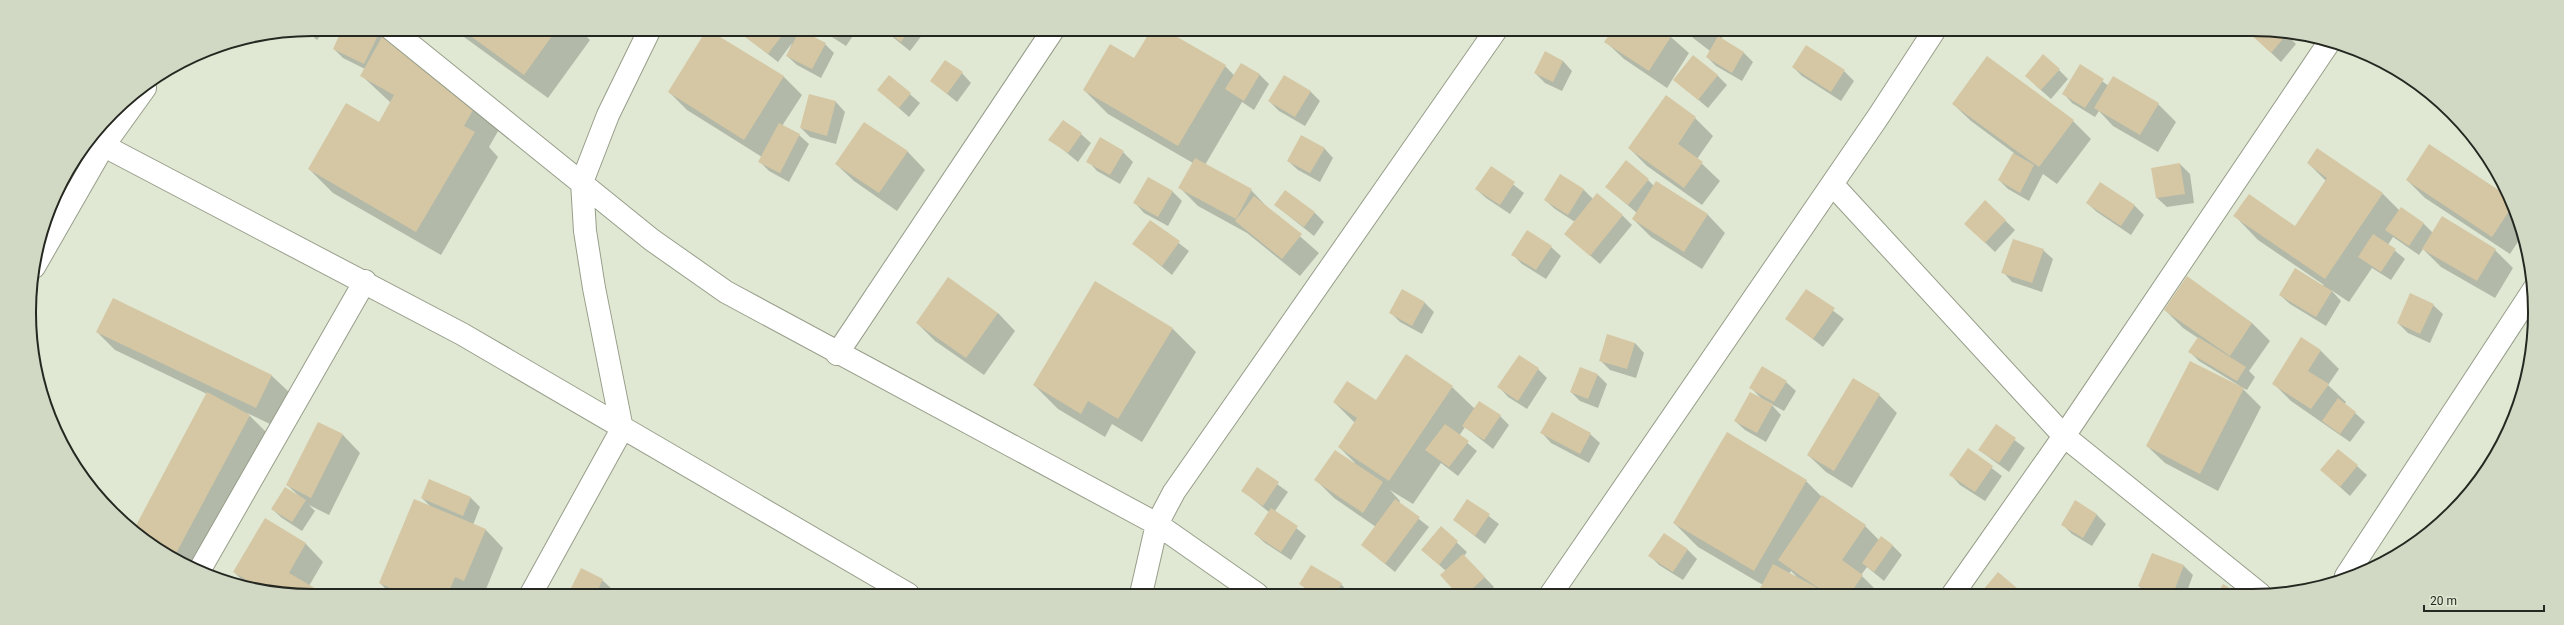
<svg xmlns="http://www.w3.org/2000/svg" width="2564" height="625" font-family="Roboto,sans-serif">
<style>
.shadow{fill:#0003;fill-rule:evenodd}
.building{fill:#d5c7a4}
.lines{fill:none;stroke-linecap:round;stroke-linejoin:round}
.minor-casing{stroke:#969e8a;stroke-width:24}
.minor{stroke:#fff;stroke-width:22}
.rim{fill:none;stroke:#252820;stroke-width:2}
</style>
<rect width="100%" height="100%" fill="#e0e8d3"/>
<!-- shadow -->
<path class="shadow" d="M326,29L317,40L305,30L312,29Z
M344,29H374L379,32L389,41L505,119L489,147L498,157L441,255L333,193L309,169L379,124L391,103L361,75L365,69L343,58L334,49Z
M453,29H579L590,40L548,98Z
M708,30L784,77L802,95L782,126L799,135L809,144L789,182L769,171L760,162L762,157L687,110L669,92Z
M752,30H803L825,44L834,53L821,78L797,65L787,56L792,43L778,62L746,37Z
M821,30H857L846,46Z
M884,30H926L910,51Z
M1613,31H1664L1689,53L1667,88L1624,59L1606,42Z
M1684,31H1727L1721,39L1744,53L1753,62L1742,81L1716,66L1707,57L1710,51Z
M2248,31L2286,34L2296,44L2281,62Z
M1546,53L1563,61L1572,71L1562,91L1545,83L1535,73Z
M1987,57L2073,121L2091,139L2057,184L2043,174L2029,201L2008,189L1999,180L2014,153L1971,121L1953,104Z
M1135,60L1225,66L1234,75L1241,64L1260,75L1269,84L1254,110L1242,102L1205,165L1251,190L1269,209L1319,253L1300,276L1247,233L1198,206L1180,188L1193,163L1108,114L1084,90Z
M2080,66L2109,86L2158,104L2176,122L2158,152L2113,126L2099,111L2095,117L2072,103L2063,93Z
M1793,67L1844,71L1854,81L1841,101L1802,76Z
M2059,70L2068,79L2051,99L2035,85Z
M962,73L971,83L957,102L931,81Z
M1717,75L1727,85L1708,108L1674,79Z
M889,76L920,103L909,117L878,90Z
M1310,91L1320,101L1305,126L1279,111L1269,101Z
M810,95L836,102L845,112L836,144L810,137L801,128Z
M1695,118L1713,136L1697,159L1720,181L1702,205L1647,166L1629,148Z
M864,123L908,152L925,170L897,211L854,181L836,164Z
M1081,134L1091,143L1078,162L1050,139Z
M2430,146L2510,199L2523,234L2510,254L2425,198L2407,180Z
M1324,148L1333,158L1320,182L1298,170L1288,161Z
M1123,152L1133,162L1120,184L1097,171L1088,161Z
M2308,163L2383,194L2400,211L2401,209L2424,224L2433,233L2495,250L2513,268L2495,298L2441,267L2423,249L2419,255L2393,237L2388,245L2405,259L2391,280L2372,268L2349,302L2331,290L2341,301L2326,326L2290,304L2280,295L2324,285L2258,240L2235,216L2295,227L2326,181Z
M2180,164L2190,174L2194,203L2167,207L2157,198Z
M1491,167L1524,193L1510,214L1486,198L1476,189Z
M1648,180L1654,186L1657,182L1708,215L1725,233L1702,269L1651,237L1633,219L1637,213L1606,187Z
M2101,183L2135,206L2144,215L2131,235L2097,212L2087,203Z
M1584,190L1594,200L1623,216L1632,225L1600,264L1565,234L1575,222L1555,209L1545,200Z
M1172,191L1182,201L1168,226L1144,213L1135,203Z
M1986,202L2015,230L1995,252L1975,233Z
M1275,205L1315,213L1324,222L1314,236Z
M1150,221L1189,251L1172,275L1134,244Z
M1551,247L1561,256L1546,279L1522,264L1512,254Z
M2043,250L2053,259L2042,292L2012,282L2003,272Z
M2187,278L2252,323L2270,341L2249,371L2255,377L2247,390L2241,387L2261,407L2218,491L2165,463L2147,446L2240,386L2199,361L2190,352L2198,338L2183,328L2165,310Z
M1403,290L1425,303L1434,312L1422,334L1400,322L1390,312Z
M1806,290L1844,319L1823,347L1787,319Z
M2433,305L2443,314L2430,343L2408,333L2398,323Z
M998,313L1015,331L984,375L935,341L917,323Z
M1172,328L1196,352L1142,442L1112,424L1105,437L1058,409L1034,385Z
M97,332L272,376L290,393L274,426L247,413L274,440L203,573L171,558L134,531L207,394L115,350Z
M2301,339L2321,351L2339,369L2328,385L2346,402L2345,404L2365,422L2350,442L2291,401L2273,383Z
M1635,343L1644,353L1636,378L1610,370L1600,360Z
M1538,369L1547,378L1527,409L1508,397L1499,387Z
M1598,375L1607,384L1598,408L1580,401L1571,392Z
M1786,382L1796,391L1784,411L1771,404L1781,415L1766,442L1745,430L1735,421L1762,399L1751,388Z
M1452,387L1475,409L1500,416L1509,425L1493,449L1465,427L1459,436L1477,451L1458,476L1441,463L1413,504L1390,490L1400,501L1399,503L1429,527L1395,572L1362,545L1376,527L1334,498L1316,480L1355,463L1339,447L1355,423L1334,402H1376Z
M1879,395L1897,413L1852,488L1826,472L1808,455Z
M319,423L343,435L360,453L329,515L309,505L315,511L302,531L282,518L272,509L299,496L287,485Z
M1996,426L2025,448L2009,472L1979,450Z
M1542,433L1590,434L1600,443L1589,463L1551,443Z
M1968,450L2002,476L1985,501L1960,485L1951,475Z
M2357,466L2367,475L2350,496L2331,479Z
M1257,469L1288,492L1275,511L1306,536L1291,560L1265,543L1255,534L1270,513L1243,491Z
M1806,481L1822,497L1865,526L1879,540L1881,538L1893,546L1902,555L1884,581L1867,567L1861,575L1880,594H1764L1760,590L1763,585L1698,547L1674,523ZM1791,571L1797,577L1789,574Z
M470,497L480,507L473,525L486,530L503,548L484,594H391L380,583L431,507L422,498Z
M1468,500L1499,524L1485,544L1454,520Z
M2076,501L2097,515L2106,524L2092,546L2072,534L2062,524Z
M265,520L306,544L323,562L309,586L320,594H275L250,588L234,572Z
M1441,528L1467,552L1464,556L1494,587L1487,594H1458L1446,571L1422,550Z
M1664,534L1688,550L1697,559L1683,580L1659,565L1650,556Z
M2184,566L2193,575L2186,594H2147L2139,586Z
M602,580L612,589L609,594H569Z
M1301,584H1341L1350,594H1310Z"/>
<!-- building -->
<path class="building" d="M342,29L380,31L364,64L333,49Z
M461,29H557L524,75Z
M707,29L784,76L744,140L668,92Z
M750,30H786L768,54L745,37Z
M800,30L826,43L812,69L786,56Z
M823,30H841L836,38Z
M884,30H909L901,42Z
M1151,30H1165L1226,65L1178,146L1083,90L1110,44L1134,58Z
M1612,31H1666L1672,35L1649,71L1604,42Z
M2247,31H2284L2287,34L2271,53Z
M1718,36L1744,52L1732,73L1706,57Z
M382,37L482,94L464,126L475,132L416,232L308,169L346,103L379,122L394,95L360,76Z
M1806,45L1845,70L1831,92L1792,67Z
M1545,51L1563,61L1553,82L1534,73Z
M2043,54L2060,69L2041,90L2025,76Z
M1693,55L1718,75L1698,100L1673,80Z
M1987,56L2074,120L2039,167L1952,104Z
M945,60L963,72L947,94L930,81Z
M1241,63L1260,74L1244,101L1225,89Z
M2080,64L2104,79L2085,108L2062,94Z
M889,75L911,93L899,108L877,90Z
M1284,75L1311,91L1295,117L1268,101Z
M2113,76L2159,103L2140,135L2094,108Z
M809,94L836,101L827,136L800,128Z
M1666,95L1696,117L1678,144L1703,162L1684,188L1628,148Z
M1063,120L1082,133L1068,153L1048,140Z
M864,122L908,151L879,193L835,164Z
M779,123L800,134L780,173L758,162Z
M1301,135L1325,148L1310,173L1287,161Z
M1100,137L1124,151L1110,175L1086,162Z
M2429,144L2509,197L2513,205L2492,237L2406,180Z
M2317,148L2383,193L2325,279L2233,216L2249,194L2295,226L2327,178L2307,163Z
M2013,153L2034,165L2020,193L1998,180Z
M1195,158L1252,189L1236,219L1178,188Z
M1626,160L1649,179L1628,205L1605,187Z
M2180,163L2185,194L2156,198L2151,168Z
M1491,166L1515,182L1500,205L1475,189Z
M1560,174L1584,189L1568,215L1544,200Z
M1148,177L1173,191L1158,217L1133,203Z
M1656,181L1708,214L1684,252L1632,219Z
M2100,182L2135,205L2121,226L2086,203Z
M1285,190L1315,212L1304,227L1274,205Z
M1597,193L1623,215L1590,256L1564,234Z
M1254,196L1302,234L1282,259L1235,221Z
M1985,200L2006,220L1985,243L1964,224Z
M2401,207L2424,223L2409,246L2385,230Z
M2442,216L2496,249L2477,281L2422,249Z
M1150,220L1180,241L1162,266L1132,244Z
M1527,230L1552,246L1536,270L1511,255Z
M2373,234L2396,249L2381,272L2358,257Z
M2013,239L2044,249L2032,283L2001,273Z
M2295,268L2332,291L2316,317L2279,295Z
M2187,276L2252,323L2230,356L2164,310Z
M948,277L998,313L966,358L916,323Z
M1095,281L1173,328L1118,419L1088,401L1081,414L1033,385Z
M1402,289L1425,302L1412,326L1389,313Z
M1806,289L1835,308L1813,339L1785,319Z
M2410,293L2434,304L2420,334L2397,323Z
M113,298L272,375L256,408L96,332Z
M1607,334L1635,343L1627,369L1599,361Z
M2198,337L2246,367L2237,381L2188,352Z
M2301,337L2321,350L2308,371L2329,384L2311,409L2272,384Z
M1406,354L1453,386L1389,481L1338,447L1357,418L1333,402L1347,381L1376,400Z
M1519,355L1539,368L1518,401L1497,387Z
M2190,361L2244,388L2200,474L2146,446Z
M1762,366L1787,381L1774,402L1749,388Z
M1580,367L1598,374L1588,399L1570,392Z
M1853,378L1880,394L1834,471L1807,455Z
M207,392L250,415L173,559L133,531Z
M1750,392L1773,404L1757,433L1734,421Z
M2338,398L2356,412L2340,434L2322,421Z
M1479,401L1501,415L1484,440L1462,426Z
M1552,412L1591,433L1580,454L1540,433Z
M318,422L343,434L311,498L286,485Z
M1445,424L1469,441L1449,467L1425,450Z
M1996,424L2016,438L1999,463L1978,450Z
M1727,432L1807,480L1754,571L1673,523Z
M1968,448L1993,466L1975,492L1949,475Z
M2338,449L2358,465L2340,487L2320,470Z
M1335,450L1383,482L1363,513L1314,480Z
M1257,467L1279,482L1263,506L1241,491Z
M429,479L471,497L463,516L421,498Z
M285,487L306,500L292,522L271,509Z
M1822,495L1866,525L1842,560L1863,575L1850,594H1827L1778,560Z
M414,499L486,529L464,581L455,577L448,594H403L379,583Z
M1395,499L1420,517L1385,564L1361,545Z
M1467,499L1490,514L1475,536L1453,520Z
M2075,500L2097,514L2083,538L2061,525Z
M1271,508L1298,526L1281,552L1254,534Z
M265,518L306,543L289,573L318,590L316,594H275L266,591L233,572Z
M1441,526L1458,541L1439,565L1421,550Z
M1664,533L1688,549L1673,572L1648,556Z
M1881,536L1893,545L1874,572L1862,563Z
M2152,553L2184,565L2173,594H2157L2138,586Z
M1463,554L1485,577L1467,594H1457L1440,575Z
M1773,564L1816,587L1812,594H1766L1759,590Z
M1311,565L1342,583L1336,594H1315L1299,584Z
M581,568L603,579L596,594H568Z
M1998,572L2024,594H1988L1983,590Z
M2223,584L2239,594H2217Z"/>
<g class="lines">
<defs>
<path id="minor" d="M391,29L652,240L726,292L1157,524L1257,594
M89,138L462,334L908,594
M1832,184L2064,436L2260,594
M34,267L104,145L145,88
M837,354L1053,30
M199,571L365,281
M2346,576L2534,289
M531,594L622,429L594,288L585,231L582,182L608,115L650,29
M1141,594L1157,524L1174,492L1496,30
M1551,594L1878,117L1934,31
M1953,594L2064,436L2330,41"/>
</defs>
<!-- minor casing -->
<use href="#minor" class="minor-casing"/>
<!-- minor -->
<use href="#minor" class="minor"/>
</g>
<!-- crop -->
<path d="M0 0H2564V625H0ZM312 36H2252A276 276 0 0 1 2528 312V313A276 276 0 0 1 2252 589H312A276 276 0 0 1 36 313V312A276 276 0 0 1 312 36Z" fill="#d1d9c5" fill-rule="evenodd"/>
<path class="rim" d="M312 36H2252A276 276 0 0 1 2528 312V313A276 276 0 0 1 2252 589H312A276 276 0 0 1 36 313V312A276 276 0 0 1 312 36Z"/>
<!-- scale -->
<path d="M2424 605v6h120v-6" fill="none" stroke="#252820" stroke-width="2"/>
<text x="2430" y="605" font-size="12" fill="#252820" stroke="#e0e8d3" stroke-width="3" paint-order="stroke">20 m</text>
</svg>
